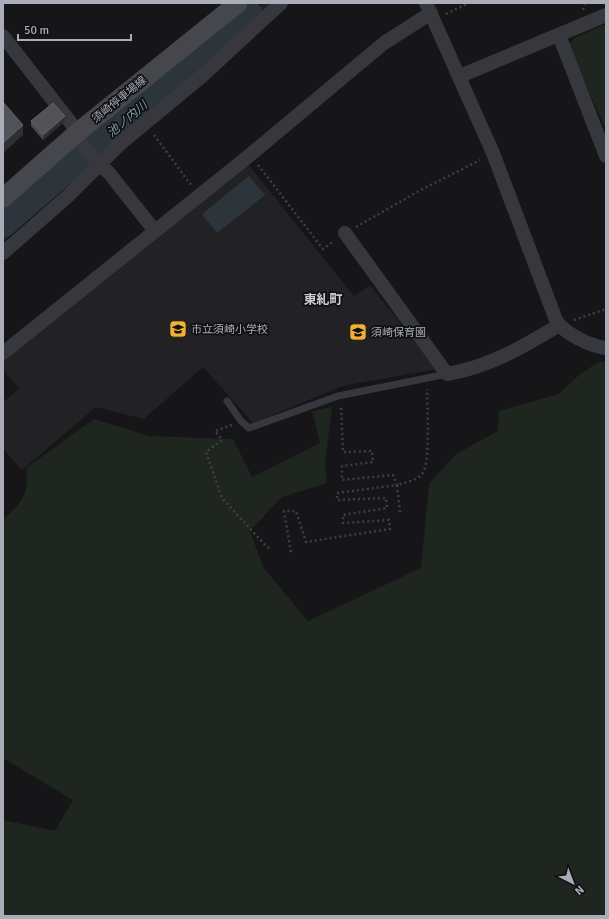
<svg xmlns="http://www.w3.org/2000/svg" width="609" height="919" font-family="Signika,'Noto Sans JP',sans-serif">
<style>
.built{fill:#222225}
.green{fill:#1e261f}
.water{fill:#2c353c}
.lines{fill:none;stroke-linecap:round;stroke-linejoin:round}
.river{stroke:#2c353c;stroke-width:27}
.path{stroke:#3d3f44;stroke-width:2.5;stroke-dasharray:2 3;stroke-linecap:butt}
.lane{stroke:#37383d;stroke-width:7}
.street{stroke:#37383d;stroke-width:14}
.secondary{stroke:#45474d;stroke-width:19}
.wall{fill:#47494d}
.shaded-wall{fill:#2f3033}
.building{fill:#525359;stroke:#5f6168}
.labels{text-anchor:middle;stroke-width:3.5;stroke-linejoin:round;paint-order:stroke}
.street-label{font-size:11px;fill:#a8adb8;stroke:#111113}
.poi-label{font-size:11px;fill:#a8adb8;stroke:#111113;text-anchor:start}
.water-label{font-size:12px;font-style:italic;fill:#7f9bb3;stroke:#111113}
.quarter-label{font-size:13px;font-weight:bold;fill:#c9ccd4;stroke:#111113}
</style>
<rect width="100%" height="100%" fill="#161618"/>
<!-- built -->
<path class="built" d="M247,163L354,296L370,285L437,369L343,386L253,423L203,367L144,419L96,407L22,470L3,449V402L19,389L3,370V361L125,264Z"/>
<!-- green -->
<path class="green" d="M264,3H272L203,70L100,153H98L89,142L88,138L185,62Z
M606,24V130L569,46L574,38Z
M70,151L82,165V170L3,242V206Z
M598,362H606V916H3V820L55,831L73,800L3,758V520C21,503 30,494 26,468L94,419L149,436L233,439L252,477L320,443L312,411L332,407L325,464L327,483L282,497L250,531L263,567L308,621L421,568L429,484L456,454L498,431L499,411L559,394L578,376Z"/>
<!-- water -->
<path class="water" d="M249,176L265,195L217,233L202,214Z"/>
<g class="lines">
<!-- river -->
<path class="river" d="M3,224L128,116L250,15"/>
<!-- path -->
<path class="path" d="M583,10L585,3
M446,14L469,3
M154,135L191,185
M258,165L323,249L334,241
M356,227L419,191L480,160
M574,320L606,309
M232,425L215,431L222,440L206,452L222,498L265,545L270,549
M400,512L397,485C404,483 416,481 422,474C431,464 427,405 427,389
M291,552L284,511H296L306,542L390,529L389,520L343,523V515L387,508L386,498L337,500V493L397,485L393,475L342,480V466L373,462L372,451L343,452L341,405"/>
<!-- lane -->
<path class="lane" d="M227,401L241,421L249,428L338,396L447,374"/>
<!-- street -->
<path class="street" d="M426,3L493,153L556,320C564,334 591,346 606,348
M559,35L606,156
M3,36L78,132
M460,76L606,15
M75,135L95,160L109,173L155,231
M345,233L447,374C489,367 523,347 559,325
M3,253L68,196L121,143L202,76L281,3
M3,353L250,155L384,43L431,13"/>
<!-- secondary -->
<path class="secondary" d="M3,198L78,132L238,3"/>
</g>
<!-- wall -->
<path class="wall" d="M31,121H65L43,140L31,126Z"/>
<!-- shaded-wall -->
<path class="shaded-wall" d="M65,116V121L43,140V135Z
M23,125V135L3,153V143Z"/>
<!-- building -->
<path class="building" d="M3,102L23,125L3,143Z
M53,103L65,116L43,135L31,121Z"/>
<!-- icons -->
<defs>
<symbol id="school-square" viewBox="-11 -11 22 22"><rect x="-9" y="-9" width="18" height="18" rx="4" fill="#f2b134" stroke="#111113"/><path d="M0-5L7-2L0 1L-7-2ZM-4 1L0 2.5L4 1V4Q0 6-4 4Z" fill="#111"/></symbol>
</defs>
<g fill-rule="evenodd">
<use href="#school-square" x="168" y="319" width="20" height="20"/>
<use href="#school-square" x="348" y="322" width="20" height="20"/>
</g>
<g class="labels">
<!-- street labels -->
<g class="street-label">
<text transform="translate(119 99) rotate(-39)" y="4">須崎停車場線</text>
</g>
<!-- poi labels -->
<g class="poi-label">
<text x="191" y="333">市立須崎小学校</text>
<text x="371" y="336">須崎保育園</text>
</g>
<!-- water labels -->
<g class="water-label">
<text transform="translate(127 119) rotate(-40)" y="4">池ノ内川</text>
</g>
<!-- quarter labels -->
<g class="quarter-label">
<text x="323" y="304">東糺町</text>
</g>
</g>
<!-- border -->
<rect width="609" height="919" fill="none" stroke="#a8adb8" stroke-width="8"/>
<!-- north arrow -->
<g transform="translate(573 883) rotate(138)" stroke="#111113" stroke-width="3" paint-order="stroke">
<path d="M0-3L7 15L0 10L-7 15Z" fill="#a8adb8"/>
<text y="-6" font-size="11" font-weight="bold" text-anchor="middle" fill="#a8adb8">N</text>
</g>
<!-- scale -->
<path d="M18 34v6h113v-6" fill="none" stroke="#a8adb8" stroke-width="2"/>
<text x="24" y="34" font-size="12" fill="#a8adb8" stroke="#111113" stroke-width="3" paint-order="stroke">50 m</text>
</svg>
